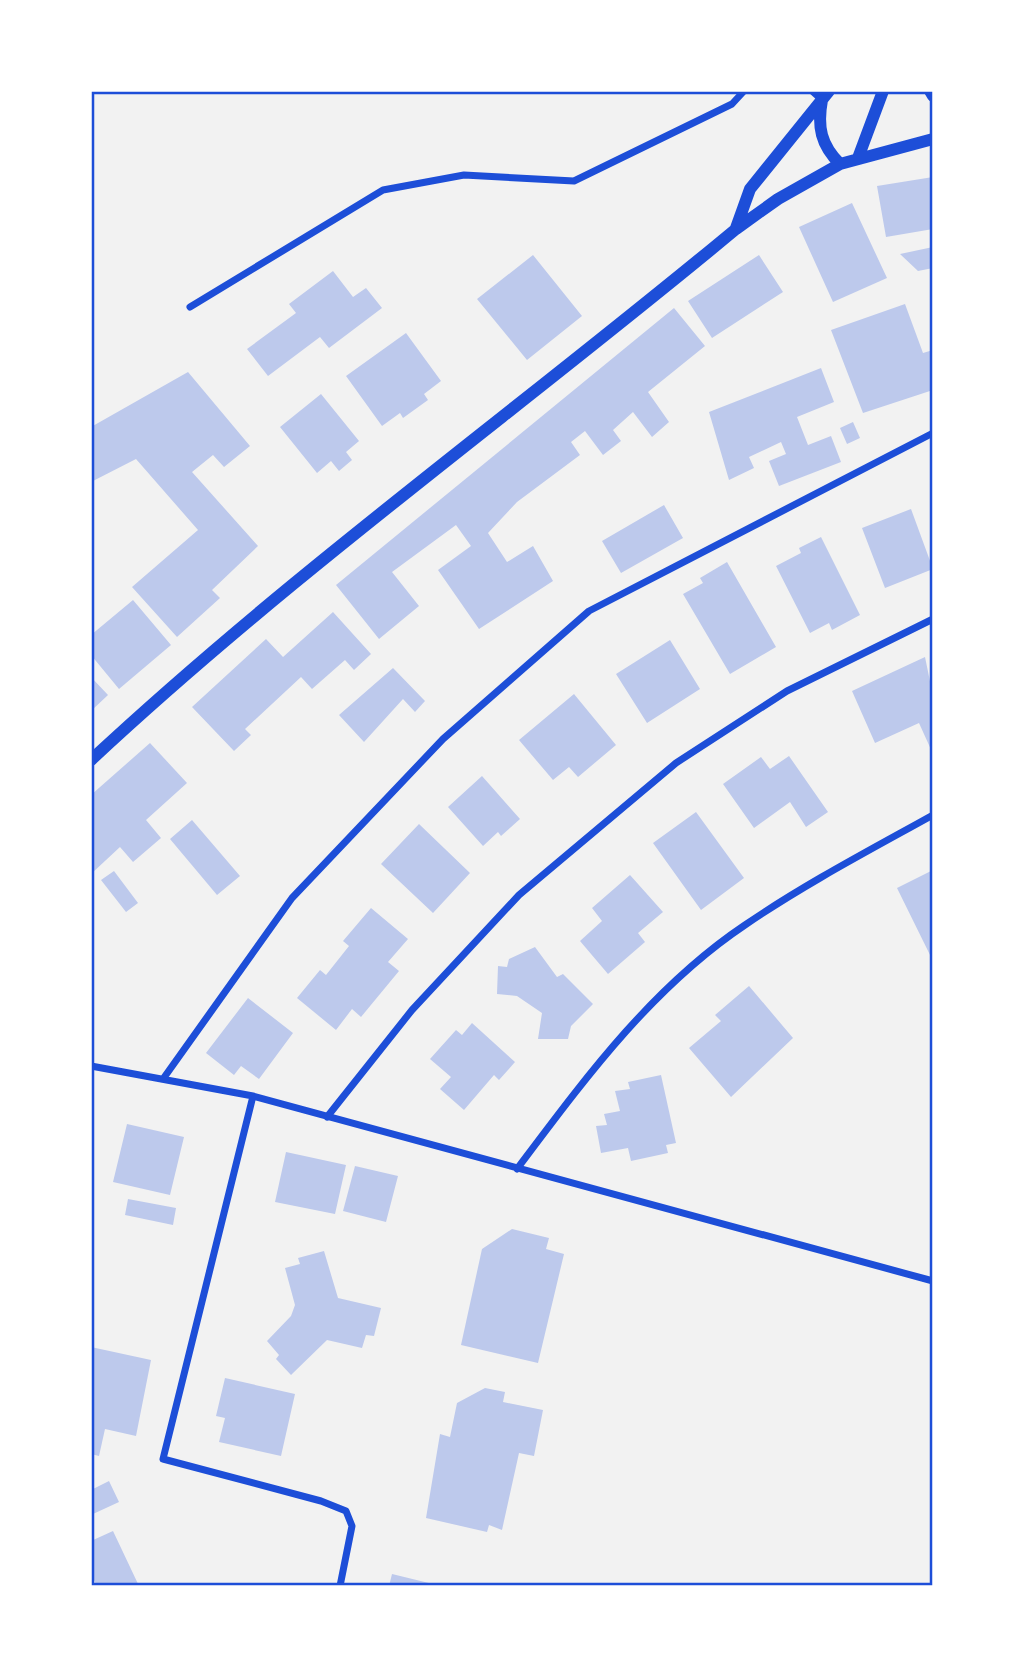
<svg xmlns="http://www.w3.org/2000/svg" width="1024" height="1677" font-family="Rubik,sans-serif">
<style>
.building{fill:#bdc9ec}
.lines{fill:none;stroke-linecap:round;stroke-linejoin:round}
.minor{stroke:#1d4ed8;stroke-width:7}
.tertiary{stroke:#1d4ed8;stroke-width:12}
.neatline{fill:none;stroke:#1d4ed8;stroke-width:2.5}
</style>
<rect width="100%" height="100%" fill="#f2f2f2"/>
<!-- building -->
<path class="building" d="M933,177V229L886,237L877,186Z
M852,203L887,278L833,302L799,227Z
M933,247V268L918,271L900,254Z
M533,255L582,316L527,360L477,299Z
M759,255L783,292L712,338L688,301Z
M333,271L353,297L366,288L382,308L329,348L320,337L268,376L247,349L296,313L289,304Z
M905,304L923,353L933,350V390L863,413L831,330Z
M674,308L705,346L648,392L669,422L652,437L633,412L613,430L621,441L603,455L585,431L571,442L580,455L517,502L488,533L507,562L533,546L553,581L479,629L438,570L471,546L456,525L392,572L419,606L379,639L336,585Z
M406,333L441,381L424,394L428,400L403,418L400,413L382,426L346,376Z
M821,368L834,402L797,417L808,445L831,436L841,462L779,486L769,461L786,454L781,442L749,457L754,468L729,480L709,412Z
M188,372L250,446L224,467L213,455L192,472L258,546L212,590L220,598L177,637L132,587L198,530L136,459L91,482V427Z
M321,394L359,441L346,452L352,460L339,471L331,461L317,473L280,427Z
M853,422L860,438L847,444L840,428Z
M664,505L683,538L621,573L602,541Z
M911,509L933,569L885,588L862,528Z
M821,537L860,615L832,630L829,623L810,633L776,566L801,553L799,548Z
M727,562L776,647L730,674L683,594L703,583L700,578Z
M133,600L171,645L119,689L91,655V635Z
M333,612L371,654L354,670L345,660L312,689L301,677L245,729L251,735L234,751L192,707L266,639L283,657Z
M670,640L700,689L647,723L616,674Z
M925,657L933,696V754L919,723L875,743L852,691Z
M393,668L425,701L415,712L403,699L364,742L339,715Z
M91,677L108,695L91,711Z
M574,694L616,745L578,777L569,767L553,780L519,740Z
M150,743L187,783L146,820L161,838L133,862L120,847L91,874V795Z
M789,756L828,812L806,827L790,802L754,828L723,784L761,757L770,769Z
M482,776L520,819L501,836L498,832L483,846L448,807Z
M696,812L744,878L701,910L653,843Z
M192,820L240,876L217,895L170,839Z
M419,824L470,873L433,913L381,864Z
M933,870V956L931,957L897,888Z
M114,871L138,903L126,912L101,880Z
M630,875L663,912L638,933L645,942L608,974L580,941L602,921L592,908Z
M371,908L408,939L388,962L399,971L361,1017L352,1009L336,1030L297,998L320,970L326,975L349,946L343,941Z
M535,947L557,977L563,974L593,1004L571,1026L568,1039H538L542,1013L517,996L497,994L498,966L507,967L509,959Z
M749,986L793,1038L731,1097L689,1048L721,1021L715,1015Z
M248,998L293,1033L259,1079L241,1066L234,1075L206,1053Z
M472,1023L515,1062L499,1080L494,1075L464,1110L440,1089L451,1077L430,1059L456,1030L462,1035Z
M661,1075L676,1143L666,1145L668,1153L631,1161L628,1148L601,1153L596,1126L607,1125L604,1114L620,1111L615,1091L630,1089L628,1082Z
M127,1124L184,1137L170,1195L113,1182Z
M286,1152L346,1165L335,1214L275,1202Z
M355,1166L398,1176L386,1222L343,1211Z
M128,1199L176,1208L173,1225L125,1215Z
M512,1229L549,1238L546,1249L564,1254L538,1363L461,1345L482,1249Z
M324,1251L338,1298L381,1308L374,1336L366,1335L362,1348L327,1340L291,1375L276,1359L279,1355L267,1341L291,1316L295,1305L285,1268L300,1264L298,1258Z
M91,1347L151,1360L136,1436L105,1429L99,1456L91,1454Z
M225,1378L295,1394L281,1456L219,1442L225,1418L216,1416Z
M485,1388L505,1392L503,1402L543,1410L534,1456L519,1453L502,1530L489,1525L487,1532L426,1518L440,1434L450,1437L457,1403Z
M109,1481L119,1502L93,1514L91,1490Z
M113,1531L139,1586H97L91,1574V1541Z
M392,1574L437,1585V1586H389Z"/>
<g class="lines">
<!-- minor -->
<path class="minor" d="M812,91L822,100
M190,307L383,190L464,175L574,181L732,104L744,91
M91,1066L253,1096L933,1281
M163,1079L292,898L443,739L589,611L933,433
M253,1096L163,1459L321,1501L346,1511L352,1526L340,1586
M327,1117L412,1010L519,895L676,763L787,691L933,619
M517,1169C584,1080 651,988 745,925C805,884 870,850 933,815"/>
<!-- tertiary -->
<path class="tertiary" d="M930,91L933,96
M822,100C817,127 821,145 840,164
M858,158L883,91
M736,228L750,189L829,91
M91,760C295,570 522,407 736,229L778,199L840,164L933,139"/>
</g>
<!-- border -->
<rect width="1024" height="1677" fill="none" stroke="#ffffff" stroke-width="186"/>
<rect x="93" y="93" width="838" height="1491" class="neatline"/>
</svg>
